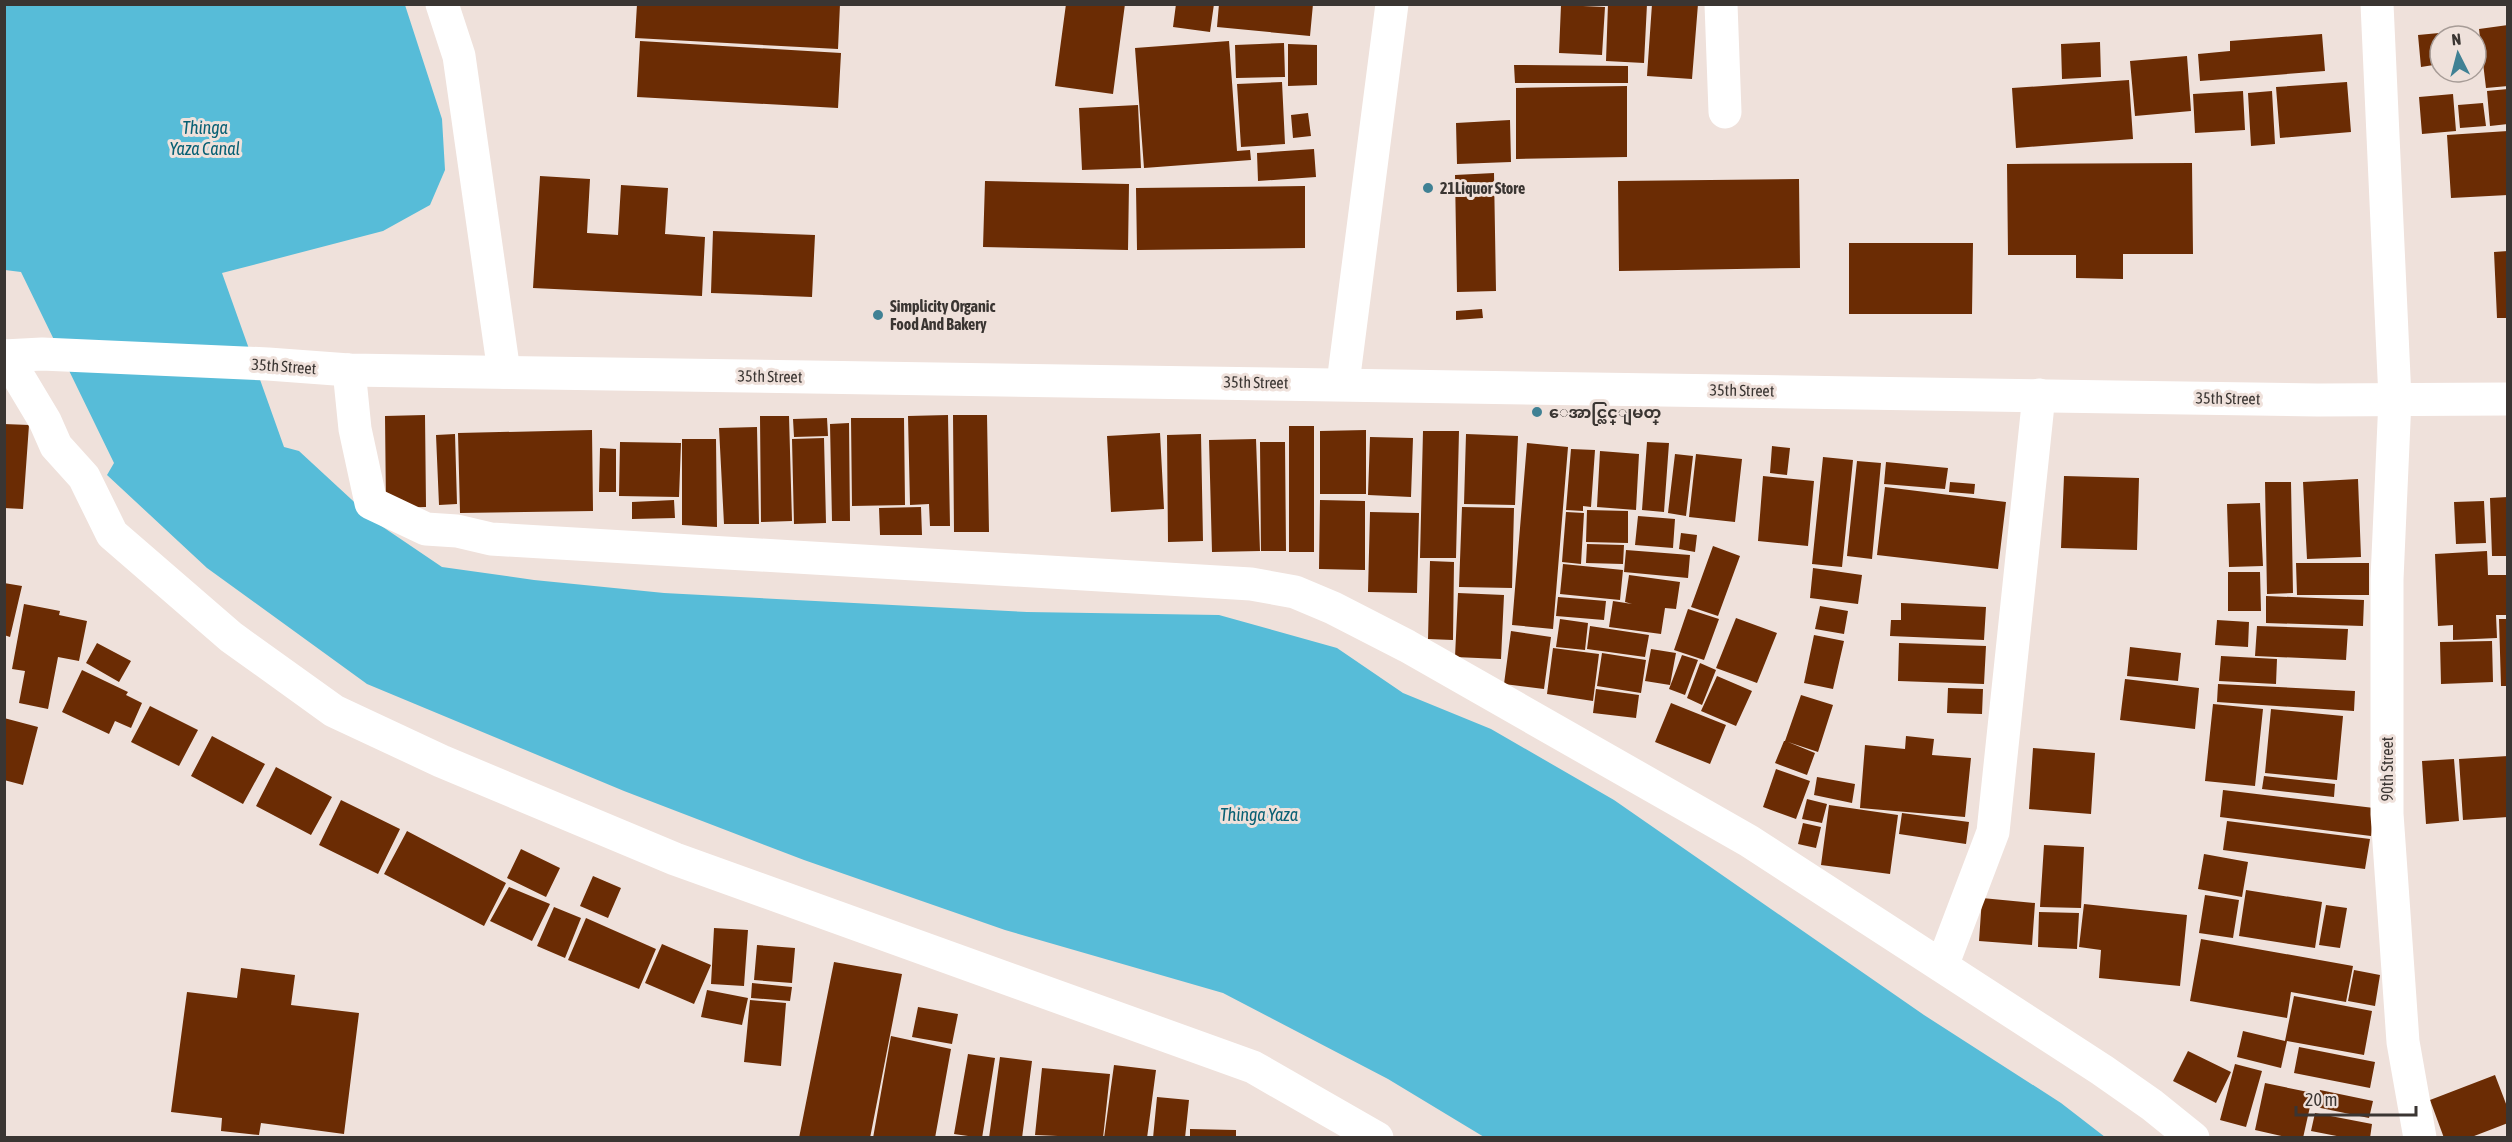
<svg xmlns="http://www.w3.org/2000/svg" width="2512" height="1142" font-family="'Asap Condensed','Noto Sans Myanmar',sans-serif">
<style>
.water{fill:#57bcd8}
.building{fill:#6b2c04}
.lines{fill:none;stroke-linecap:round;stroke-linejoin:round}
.minor{stroke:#fff;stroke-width:33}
.tertiary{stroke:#fff;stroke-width:33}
.secondary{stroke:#fff;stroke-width:33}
.poi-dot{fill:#408194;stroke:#efe1db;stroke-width:2}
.labels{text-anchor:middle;stroke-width:6;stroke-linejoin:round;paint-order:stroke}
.poi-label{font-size:16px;font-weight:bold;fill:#3a3532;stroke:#efe1db;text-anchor:start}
.street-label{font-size:16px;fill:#3a3532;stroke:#efe1db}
.water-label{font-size:18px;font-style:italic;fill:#096074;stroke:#efe1db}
</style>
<rect width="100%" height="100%" fill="#efe1db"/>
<!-- water -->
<path class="water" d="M4,5H405L442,119L445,170L430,205L383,231L222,273L284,447L299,451L377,523L442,567L534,580L664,593L1027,612L1219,615L1337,648L1403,693L1491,729L1614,800L1924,1015L2061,1103L2105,1137H1484L1388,1079L1223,993L1005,930L804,860L624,791L367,684L207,568L107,475L114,463L21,272L5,270Z"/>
<!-- building -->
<path class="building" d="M637,4H840L838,49L635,38Z
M1066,4H1125L1113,94L1055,86Z
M1176,4H1214L1210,32L1173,27Z
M1219,4H1313L1310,36L1217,27Z
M1608,4H1647L1644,63L1606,61Z
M1652,4H1698L1692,79L1647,76Z
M1561,5L1605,7L1602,55L1559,53Z
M2508,25V86L2486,88L2479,29Z
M2471,30V36H2440V64L2421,67L2418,35Z
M2322,34L2325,71L2200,81L2198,54L2230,51V41Z
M640,41L841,53L838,108L637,97Z
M1229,41L1237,151L1250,150L1251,160L1144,168L1135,48Z
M2100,42L2101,77L2062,79L2061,44Z
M1284,43L1285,77L1236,78L1235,45Z
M1288,44L1317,45V85L1288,86Z
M2187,56L2191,111L2135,116L2130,61Z
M1514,65L1628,66V83H1515Z
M2129,80L2133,139L2016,148L2012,88Z
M1282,82L1285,144L1241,147L1237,84Z
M2347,82L2351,132L2280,138L2276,87Z
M1627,86V157L1516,159V88Z
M2508,89V124L2490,126L2487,91Z
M2243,91L2245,130L2195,133L2193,94Z
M2272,91L2275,144L2251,146L2248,93Z
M2453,94L2456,131L2422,134L2419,97Z
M2483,103L2486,126L2460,128L2458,105Z
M1138,105L1141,168L1082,170L1079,108Z
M1308,113L1311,136L1293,138L1291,115Z
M1510,120L1511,162L1457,164L1456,123Z
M2508,131V195L2451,198L2447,135Z
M1314,149L1316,177L1258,181L1257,153Z
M2192,163L2193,254H2123V279L2076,278V255H2008L2007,164Z
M1494,173L1496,291L1457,292L1455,175Z
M540,176L590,179L587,233L618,235L621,185L668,188L665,234L705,237L702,296L533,288Z
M1799,179L1800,268L1619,271L1618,181Z
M985,181L1129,184L1128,250L983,247Z
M1305,186V248L1137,250L1136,188Z
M713,231L815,235L812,297L711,293Z
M1849,243H1973L1972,314H1849Z
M2508,251V318H2497L2494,252Z
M1482,309L1483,318L1456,320V311Z
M425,415L426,507L386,508L385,416Z
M948,415L950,526H930L929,504L910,505L908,416Z
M953,415H987L989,532H954Z
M760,416H789L792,521L761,522Z
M827,418L828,436L794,437L793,419Z
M851,418H904L905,505L852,506Z
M849,423L850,521H832L830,424Z
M4,424L29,425L23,509L4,508Z
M1289,426H1314V552H1289Z
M757,427L759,524H724L719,428Z
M592,430L593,511L460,513L458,433Z
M1366,430V494H1320V431Z
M1423,431H1459L1456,558H1420Z
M1160,433L1164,509L1111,512L1107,436Z
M455,434L457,504L439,505L436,435Z
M1201,434L1203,541L1168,542L1167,435Z
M1466,434L1518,436L1515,505L1464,504Z
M1370,437L1413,438L1411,497L1368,495Z
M824,438L826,523L794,524L792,439Z
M682,439H716L717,527L682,525Z
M1256,439L1260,551L1212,552L1209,440Z
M620,442L681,443L679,497L619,496Z
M1260,442H1285L1286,551H1261Z
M1647,442L1669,443L1664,512L1642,510Z
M1527,443L1568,447L1553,629L1512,625Z
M1772,446L1790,448L1787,475L1770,473Z
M600,448L616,449V492H599Z
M1571,449L1595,450L1591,507L1583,506V511L1566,510Z
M1600,451L1639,454L1636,510L1597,507Z
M1675,454L1693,456L1686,516L1668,513Z
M1696,454L1742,459L1735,522L1689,517Z
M1823,457L1853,460L1842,567L1812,564Z
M1857,461L1881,463L1872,559L1847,556Z
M1886,462L1948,468L1945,489L1884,484Z
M1763,476L1814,481L1808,546L1758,541Z
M2064,476L2139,478L2137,550L2061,548Z
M2358,479L2361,557L2307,559L2303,482Z
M1950,482L1975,484L1974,494L1949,492Z
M2265,482H2291L2293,593L2267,594Z
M1885,487L2006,502L1998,569L1877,555Z
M2508,497V556H2492L2490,498Z
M674,500L675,518L632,519V502Z
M1320,500L1365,501V570L1319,569Z
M2484,501L2486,543L2456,544L2454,502Z
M2260,503L2263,566L2229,567L2227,504Z
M921,507L922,535H880L879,508Z
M1462,507L1514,508L1512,588L1459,587Z
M1587,510L1628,511V543L1586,542Z
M1370,512L1419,513L1417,593L1368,592Z
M1566,512L1584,513L1581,564L1562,562Z
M1638,516L1675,519L1673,548L1635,545Z
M1681,533L1697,535L1695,552L1679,549Z
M1587,544L1624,545L1623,564L1586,563Z
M1713,546L1740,556L1718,616L1691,607Z
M1626,550L1690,555L1688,578L1624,572Z
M2487,551L2488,575H2508V615H2496L2497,638L2453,640V625L2438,626L2435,554Z
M1430,561L1454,562L1453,640L1428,639Z
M2296,563H2369V595H2297Z
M1563,564L1623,570L1620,600L1560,594Z
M1813,568L1862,575L1858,604L1810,598Z
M2228,572H2260L2261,611H2228Z
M1629,575L1680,582L1676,609L1665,608L1661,634L1609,627L1613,601L1632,604L1625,602Z
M4,583L22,586L10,637L4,635Z
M1458,593L1504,595L1501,659L1455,657Z
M2266,596L2364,600L2363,626L2266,623Z
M1558,597L1606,601L1604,620L1556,616Z
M1901,603L1986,607L1984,640L1890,636L1891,620H1901Z
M24,604L60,611L59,615L87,621L79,661L58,657L48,709L19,703L25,671L12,669Z
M1820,606L1848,611L1844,634L1815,629Z
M1688,609L1719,619L1704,660L1674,650Z
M1736,618L1777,633L1757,683L1716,668Z
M1560,619L1588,623L1585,650L1556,647Z
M2499,619H2508V686H2501Z
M2217,620L2249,622L2248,647L2215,645Z
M1590,626L1649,635L1645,657L1587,649Z
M2257,626L2348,629L2346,660L2255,656Z
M1511,631L1551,637L1544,689L1504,684Z
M1814,635L1844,641L1833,689L1804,683Z
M2492,641L2493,682L2441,684L2440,642Z
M97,643L131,661L119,682L86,663Z
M1899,643L1986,646L1984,684L1898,681Z
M2130,647L2181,653L2178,681L2127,676Z
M1553,648L1599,654L1593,701L1547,694Z
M1651,649L1676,653L1670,685L1645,681Z
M1602,653L1646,660L1641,693L1597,686Z
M1682,655L1698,660L1685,695L1669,689Z
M2221,656L2277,659L2276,684L2219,681Z
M1700,663L1716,670L1702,705L1687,698Z
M82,670L128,692L126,695L142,703L131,728L115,721L109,734L62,712Z
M1717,676L1752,691L1736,726L1701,711Z
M2125,679L2199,688L2195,729L2120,720Z
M2218,684L2355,691L2354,711L2217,702Z
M1948,688L1983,689L1982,714L1947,713Z
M1596,689L1639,695L1636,718L1593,713Z
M1801,695L1833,705L1818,752L1788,742L1815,753L1807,775L1775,763L1784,741H1785Z
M1671,703L1726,725L1710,764L1655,742Z
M2213,704L2263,709L2255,786L2205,781Z
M150,706L198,730L179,766L131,742Z
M2271,709L2343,716L2337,780L2265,773Z
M4,718L38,727L23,785L4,780Z
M212,736L265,764L243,804L191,776Z
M1906,736L1934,739L1932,755L1971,758L1965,817L1860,808L1865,745L1905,749Z
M2033,748L2095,753L2091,814L2029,809Z
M2508,756V817L2463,820L2459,759Z
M2454,759L2459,821L2426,824L2422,761Z
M276,767L332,797L311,835L256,806Z
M1776,769L1810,781L1796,819L1763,807Z
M2264,776L2335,784L2334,797L2262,789Z
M1817,777L1855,784L1852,803L1814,795Z
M2223,790L2374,808L2371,836L2220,817Z
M1807,799L1827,804L1822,823L1802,819Z
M341,800L400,829L378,874L319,845Z
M1829,805L1898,815L1890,874L1821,865Z
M1902,813L1969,822L1966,844L1899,834Z
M2227,821L2370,839L2365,869L2223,850Z
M1803,823L1821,827L1816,848L1798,844Z
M407,831L506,883L484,926L384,874Z
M2044,845L2084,847L2081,908L2040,907Z
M521,849L560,868L546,897L507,878Z
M2204,854L2248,862L2242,897L2198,889Z
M593,876L621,888L608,918L580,906Z
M509,887L550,904L532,941L490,921Z
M2246,890L2322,902L2315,948L2239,936Z
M2205,895L2239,900L2233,938L2199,933Z
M1982,898L2035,903L2032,945L1979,941Z
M2084,904L2187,915L2180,986L2099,978L2101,950L2079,947Z
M2326,905L2347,908L2340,948L2319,945Z
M554,907L581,918L565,958L537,946Z
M2039,912L2079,913L2077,949L2038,947Z
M586,918L656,949L639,989L568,960Z
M714,928L748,930L744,986L711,984Z
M2201,939L2353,966L2346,1002L2291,992L2287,1018L2190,1001Z
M662,944L711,965L694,1004L645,983Z
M757,945L795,948L792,983L754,980Z
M834,962L902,974L870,1138H799Z
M241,968L295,975L291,1005L359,1013L344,1134L261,1123L259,1135L221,1131L222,1118L171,1112L187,992L237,998Z
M2354,970L2380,975L2375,1006L2348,1001Z
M752,983L792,987L790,1001L751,998Z
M707,990L748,998L742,1025L701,1017Z
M2294,996L2372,1011L2364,1055L2287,1041L2281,1068L2237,1057L2243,1031L2285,1041Z
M750,1000L786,1003L781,1066L744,1062Z
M918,1007L958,1014L952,1044L912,1037Z
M891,1036L951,1049L935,1138H873Z
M2299,1047L2375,1062L2370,1088L2294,1073Z
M2188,1051L2231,1072L2216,1103L2173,1081Z
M968,1054L995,1058L982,1138L954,1134Z
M1000,1057L1032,1061L1022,1138H989Z
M2235,1064L2262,1071L2246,1127L2220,1120Z
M1114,1065L1156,1070L1147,1138H1104Z
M1042,1068L1110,1074L1103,1138L1035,1135Z
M2495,1075L2508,1109V1123L2469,1138H2444L2430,1100Z
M2265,1083L2313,1093L2303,1138H2290L2255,1130Z
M2320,1090L2373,1101L2369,1118L2316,1107Z
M1157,1097L1189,1100L1185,1138H1153Z
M2315,1113L2372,1124L2370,1138H2347L2311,1131Z
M1190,1129L1236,1130V1138H1190Z"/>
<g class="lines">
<!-- minor -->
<path class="minor" d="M442,4L459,56L504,372
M1721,4L1725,112
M2377,4L2395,399L2387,579V814L2403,1042L2420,1138
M6,356L45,421L56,446L84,477L112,534L231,637L334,711L441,761L675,859L1253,1067L1377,1138
M349,370L355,429L371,503L426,529L457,531L491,539L1251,584L1295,592L1333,608L1407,646L1749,841L2102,1070L2152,1105L2193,1138
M1942,966L1993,832L2039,395"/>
<!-- tertiary -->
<path class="tertiary" d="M1343,383L1392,4"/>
<!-- secondary -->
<path class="secondary" d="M4,356L42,354L268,364L349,370L2318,400L2508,399"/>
</g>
<!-- markers -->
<g class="poi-dot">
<circle cx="1428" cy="188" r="6"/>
<circle cx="878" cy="315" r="6"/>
<circle cx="1537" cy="412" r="6"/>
</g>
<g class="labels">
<!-- poi labels -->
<g class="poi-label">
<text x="1440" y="194">21Liquor Store</text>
<text x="890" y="312">Simplicity Organic<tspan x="890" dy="18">Food And Bakery</tspan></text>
<text x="1549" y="418">ေအာင္လြင္ျမတ္</text>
</g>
<!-- street labels -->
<g class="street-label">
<text transform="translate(284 366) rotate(4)" y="6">35th Street</text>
<text transform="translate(770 376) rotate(1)" y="6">35th Street</text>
<text transform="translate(1256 382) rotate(1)" y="6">35th Street</text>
<text transform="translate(1742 390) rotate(1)" y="6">35th Street</text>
<text transform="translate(2228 398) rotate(1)" y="6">35th Street</text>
<text transform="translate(2387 769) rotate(-90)" y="6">90th Street</text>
</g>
<!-- water labels -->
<g class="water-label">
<text x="205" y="134">Thinga<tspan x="205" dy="21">Yaza Canal</tspan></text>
<text x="1259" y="821">Thinga Yaza</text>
</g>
</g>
<!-- border -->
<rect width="2512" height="1142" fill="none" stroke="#3a3532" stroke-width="12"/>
<!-- north arrow -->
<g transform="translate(2458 54) rotate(354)"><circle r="28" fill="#efe1db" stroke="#a79c97" stroke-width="1.5"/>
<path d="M0-4.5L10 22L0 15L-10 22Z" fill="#408194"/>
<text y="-9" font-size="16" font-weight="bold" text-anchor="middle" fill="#3a3532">N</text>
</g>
<!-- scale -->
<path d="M2296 1106v9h120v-9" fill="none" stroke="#3a3532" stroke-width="3"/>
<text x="2305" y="1106" font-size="18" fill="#3a3532" stroke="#efe1db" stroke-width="4.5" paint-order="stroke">20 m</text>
</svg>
